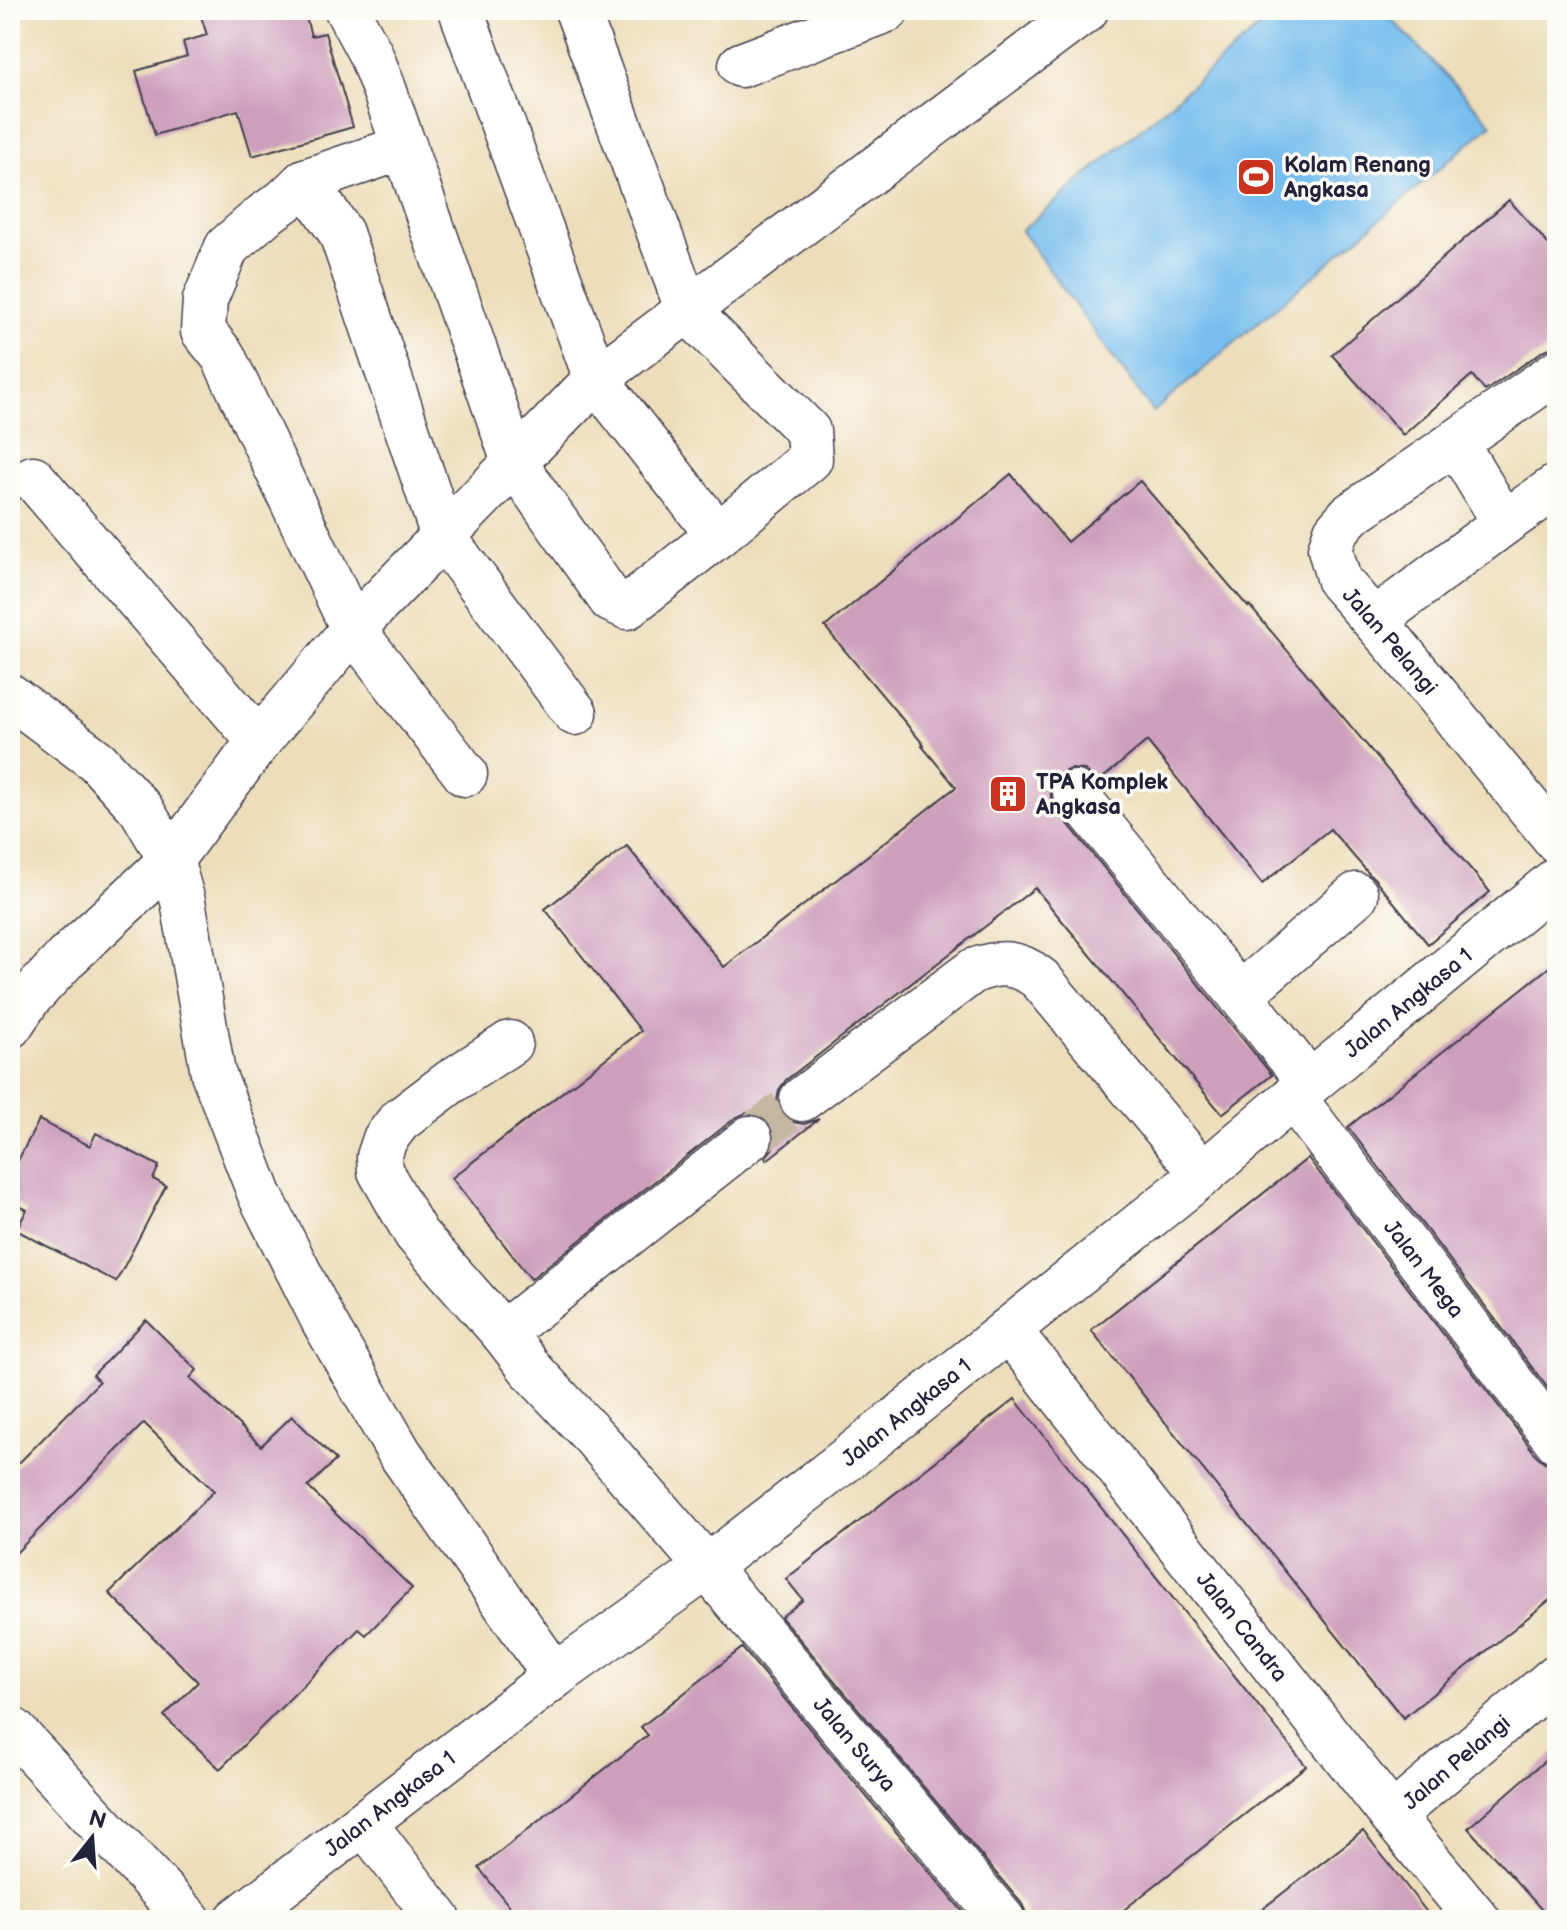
<svg xmlns="http://www.w3.org/2000/svg" width="1567" height="1930" font-family="'Balsamiq Sans',sans-serif">
<style>
.water{fill:#77beee;stroke:#4c7094;stroke-width:2}
.building{fill:#cd9fbb}
.lines{fill:none;stroke-linecap:round;stroke-linejoin:round}
.minor-tunnel{stroke:#c4b8a1;stroke-width:44;stroke-dasharray:44 22;stroke-linecap:butt}
.minor-casing{stroke:#403e4e;stroke-width:47}
.minor{stroke:#fff;stroke-width:44}
.labels{text-anchor:middle;stroke-width:7;stroke-linejoin:round;paint-order:stroke}
.poi-label{font-size:22px;font-weight:bold;fill:#22223b;stroke:#fdfcf7;text-anchor:start}
.street-label{font-size:22px;fill:#22223b;stroke:#fdfcf7}
</style>
<rect width="100%" height="100%" fill="#fdfcf7"/>
<filter id="ink" filterUnits="userSpaceOnUse"><feTurbulence type="fractalNoise" baseFrequency=".0125" numOctaves="2"/><feDisplacementMap in="SourceGraphic" scale="16" xChannelSelector="R" yChannelSelector="G"/><feConvolveMatrix kernelMatrix="1 2 1 2 8 2 1 2 1" color-interpolation-filters="sRGB"/></filter>
<filter id="wash" filterUnits="userSpaceOnUse"><feTurbulence type="fractalNoise" baseFrequency=".006" numOctaves="4" result="noise"/><feDisplacementMap in="SourceGraphic" scale="32" xChannelSelector="R" yChannelSelector="G"/><feGaussianBlur stdDeviation="1.8" result="paint"/><feColorMatrix in="noise" values="0 0 0 0 0 0 0 0 0 0 0 0 0 0 0 0 0 1.4 0 .05"/><feComposite in="paint" operator="in"/></filter>
<g filter="url(#wash)">
<rect width="100%" height="100%" fill="#edddba"/>
<!-- water -->
<path class="water" d="M1280,10H1383L1492,124L1153,412L1021,231Z"/>
<g id="blocks">
<!-- building -->
<path class="building" d="M199,10H304L311,36L325,33L353,127L252,156L238,110L155,135L136,71L187,56L183,42L207,35Z
M1509,200L1557,254V345L1543,351L1485,391L1472,375L1403,435L1332,355Z
M1011,474L1067,542L1140,481L1248,607L1249,605L1490,892L1428,944L1374,878L1370,875L1330,829L1262,884L1147,741L1098,782L1085,770L1070,769L1059,774L1051,785V798L1056,809L1272,1075L1222,1114L1035,888L786,1080L779,1090L777,1101L783,1115L793,1122L804,1124L819,1119L767,1160L765,1158L773,1148L775,1135L770,1123L758,1115L746,1113L735,1118L531,1279L452,1178L641,1031L545,909L627,846L724,967L956,787L922,746L924,745L825,627Z
M1557,961V1400L1348,1127Z
M39,1120L90,1146L96,1133L159,1166L153,1179L166,1186L116,1282L16,1230L27,1210L10,1201V1176Z
M1308,1158L1537,1456L1547,1464L1557,1465V1594L1403,1718L1091,1330Z
M146,1320L197,1370L190,1378L261,1446L292,1416L336,1460L308,1487L412,1588L366,1635L359,1629L220,1769L164,1716L198,1682L109,1593L214,1491L144,1423L10,1559V1472L99,1382L93,1375Z
M1015,1399L1306,1766L1111,1920H1027V1915L1022,1904L781,1617L803,1600L786,1579Z
M742,1648L970,1920H520L479,1868L648,1735L641,1727Z
M1557,1750V1920H1551L1468,1828Z
M1363,1831L1433,1920H1248Z"/>
</g>
</g>
<g filter="url(#ink)">
<use href="#blocks" fill-opacity="0" stroke="#403e4e" stroke-width="2"/>
<g class="lines">
<!-- minor-tunnel -->
<path class="minor-tunnel" d="M750,1138L802,1099"/>
<defs>
<g id="minor">
<path d="M347,10L370,53L384,89L514,462L611,600L627,607L718,535L596,379L461,10"/>
<path d="M577,10L688,311L808,431L810,459L718,535"/>
<path d="M741,65L887,10"/>
<path d="M305,181L405,147"/>
<path id="s1" d="M1557,372L1350,515L1336,531L1330,549L1339,581L1392,641L1557,841"/>
<path d="M1456,443L1504,523"/>
<path d="M33,478L259,741"/>
<path d="M1375,620L1504,523L1557,486"/>
<path d="M10,696L97,761L141,809L171,860L183,901L213,1073L260,1195L324,1322L399,1452L555,1676"/>
<path d="M465,774L353,629L223,356L203,331L205,300L227,247L264,215L284,201L305,181L341,233L443,536L575,713"/>
<path d="M1075,793L1240,995L1310,1083"/>
<path d="M1240,995L1356,895"/>
<path d="M10,1026L29,998L67,957L171,860L259,741L353,629L596,379L1086,10"/>
<path id="s2" d="M1293,1097L1557,1441"/>
<path d="M802,1099L973,971C1000,961 1017,961 1040,979L1203,1174"/>
<path id="s3" d="M750,1138L503,1333L534,1373L597,1440L707,1567L1003,1920"/>
<path id="s4" d="M1008,1330L1041,1370L1392,1816L1478,1920"/>
<path d="M503,1333L416,1234L380,1171L379,1157L385,1139L399,1121L449,1083L510,1043"/>
<path d="M10,1732L14,1731L189,1920"/>
<path id="s5" d="M1392,1816L1557,1676"/>
<path d="M364,1823L439,1920"/>
<path id="s6" d="M237,1920L555,1676L707,1567L852,1455L1203,1174L1293,1097L1557,879"/>
</g>
</defs>
<!-- minor casing -->
<use href="#minor" class="minor-casing"/>
<!-- minor -->
<use href="#minor" class="minor"/>
</g>
</g>
<!-- icons -->
<defs>
<symbol id="stadium-square" viewBox="-11 -11 22 22"><rect x="-9" y="-9" width="18" height="18" rx="4" fill="#c8321e" stroke="#fdfcf7"/><path d="M0-5a6.5 5 0 1 0 0 10a6.5 5 0 1 0 0-10ZM-3.5-1.8h7v3.6h-7Z" fill="#fff"/></symbol>
<symbol id="building-square" viewBox="-11 -11 22 22"><rect x="-9" y="-9" width="18" height="18" rx="4" fill="#c8321e" stroke="#fdfcf7"/><path d="M-4-6H4V6H1V3H-1V6H-4ZM-2.5-4.3h1.7v1.8h-1.7ZM.8-4.3h1.7v1.8H.8ZM-2.5-1h1.7V.8h-1.7ZM.8-1h1.7V.8H.8Z" fill="#fff"/></symbol>
</defs>
<g fill-rule="evenodd">
<use href="#stadium-square" x="1234" y="155" width="44" height="44"/>
<use href="#building-square" x="986" y="772" width="44" height="44"/>
</g>
<g class="labels">
<!-- poi labels -->
<g class="poi-label">
<text x="1284" y="172">Kolam Renang<tspan x="1284" dy="25">Angkasa</tspan></text>
<text x="1036" y="789">TPA Komplek<tspan x="1036" dy="25">Angkasa</tspan></text>
</g>
<!-- street labels -->
<g class="street-label">
<text dy="8" stroke="none"><textPath href="#s1" startOffset="404">Jalan Pelangi</textPath></text>
<text dy="8" stroke="none"><textPath href="#s6" startOffset="1488">Jalan Angkasa 1</textPath></text>
<text dy="8" stroke="none"><textPath href="#s2" startOffset="216">Jalan Mega</textPath></text>
<text dy="8" stroke="none"><textPath href="#s6" startOffset="840">Jalan Angkasa 1</textPath></text>
<text dy="8" stroke="none"><textPath href="#s4" startOffset="378">Jalan Candra</textPath></text>
<text dy="8" stroke="none"><textPath href="#s3" startOffset="856">Jalan Surya</textPath></text>
<text dy="8" stroke="none"><textPath href="#s5" startOffset="84">Jalan Pelangi</textPath></text>
<text dy="8" stroke="none"><textPath href="#s6" startOffset="192">Jalan Angkasa 1</textPath></text>
</g>
</g>
<!-- margin -->
<rect width="1567" height="1930" fill="none" stroke="#fdfcf7" stroke-width="40"/>
<!-- north arrow -->
<g transform="translate(92 1838) rotate(17)" stroke="#fdfcf7" stroke-width="6" paint-order="stroke">
<path d="M0-6L14 30L0 20L-14 30Z" fill="#22223b"/>
<text y="-12" font-size="22" font-weight="bold" text-anchor="middle" fill="#22223b">N</text>
</g>
</svg>
